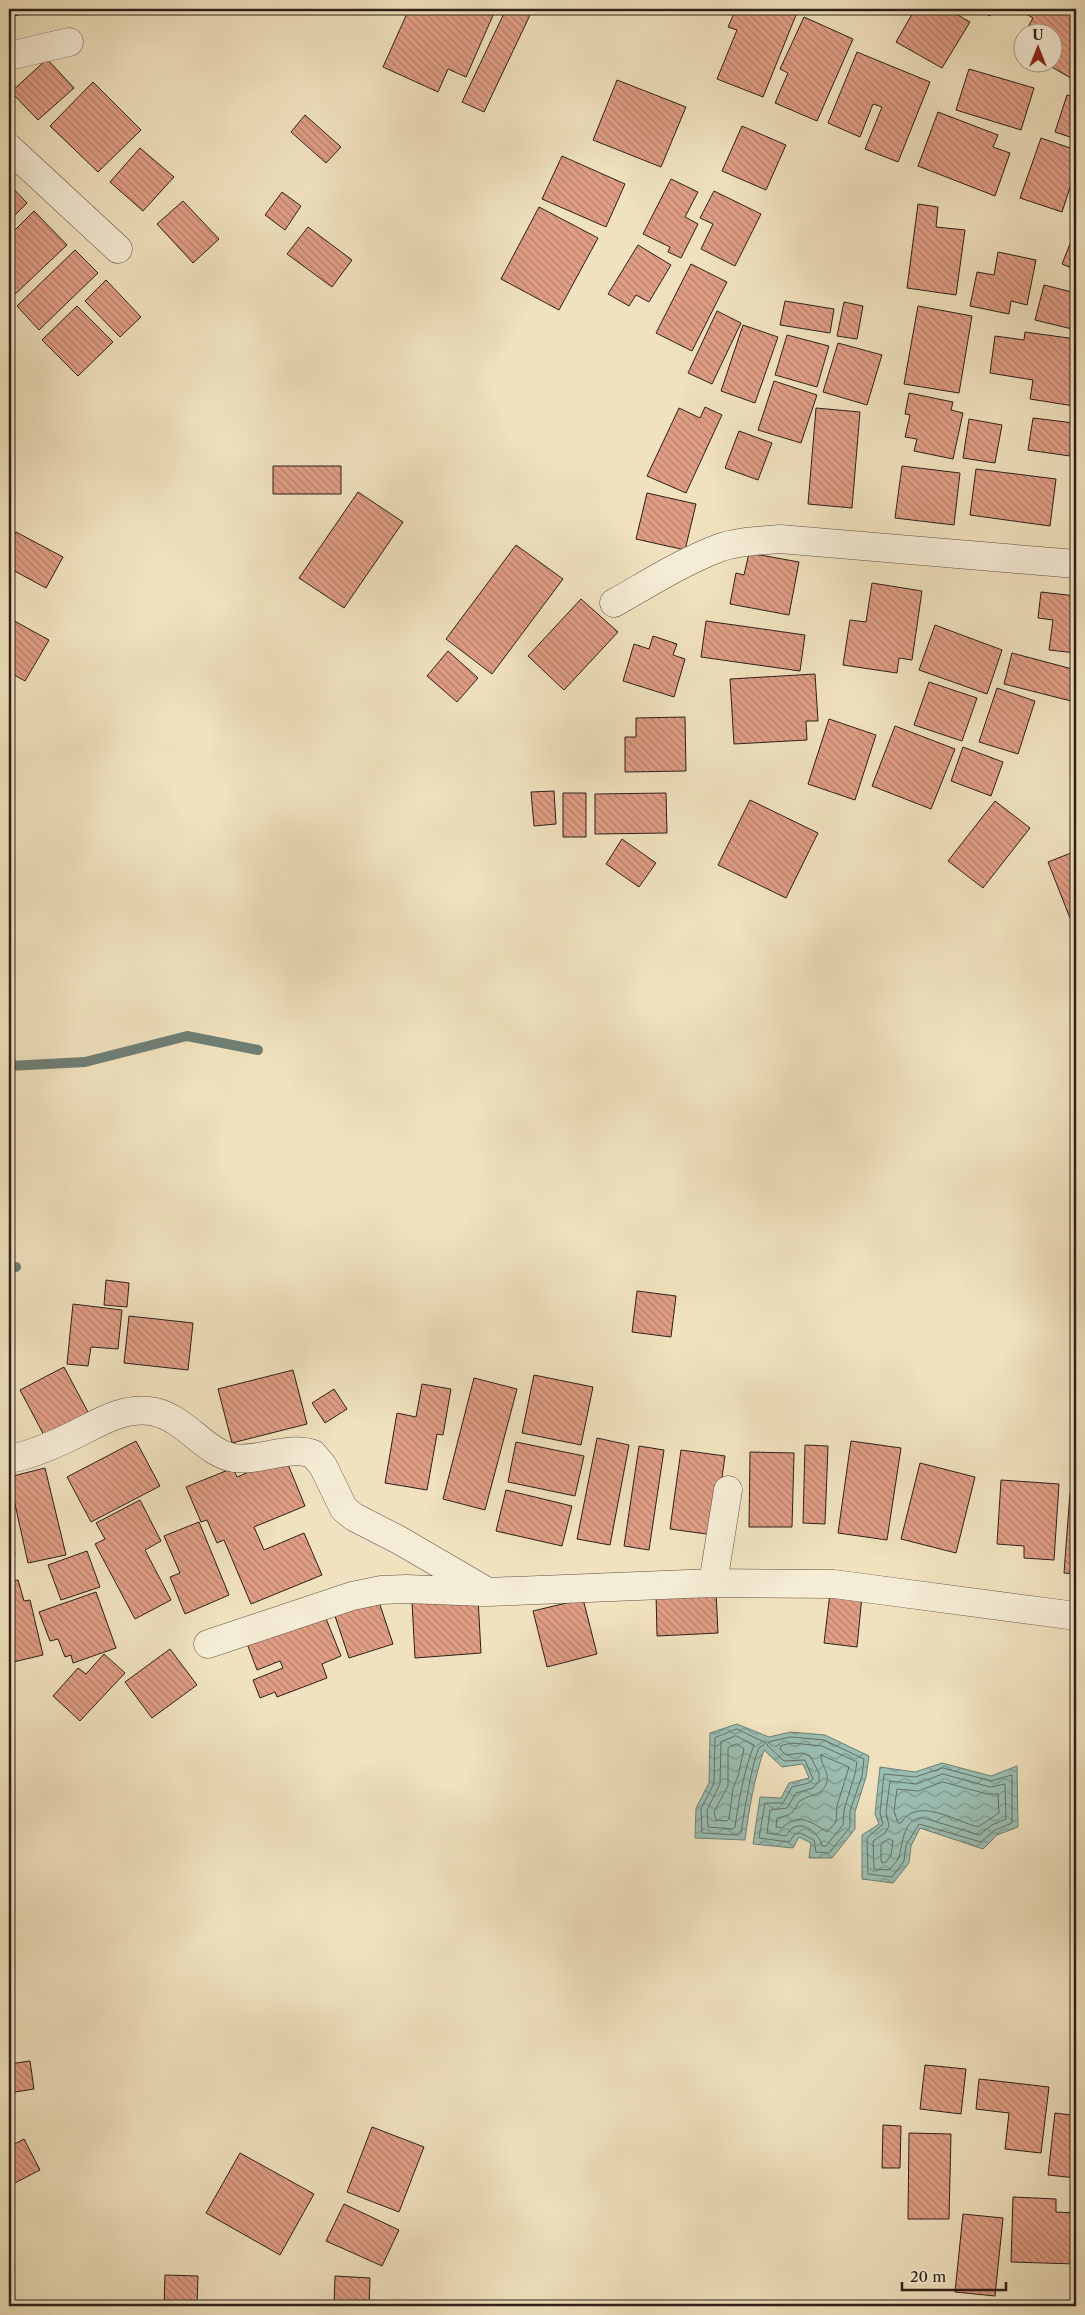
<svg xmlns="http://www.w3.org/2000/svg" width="1085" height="2315" font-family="'Libre Caslon Text',serif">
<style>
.water{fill:url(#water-waves);stroke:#6e7f75}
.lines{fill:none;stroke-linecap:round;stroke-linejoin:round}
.shore{stroke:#646f66;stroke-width:1}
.stream{stroke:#6e7f75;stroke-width:10}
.building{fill:url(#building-back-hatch);stroke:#2d201a}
.minor-casing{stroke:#5e5043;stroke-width:29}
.minor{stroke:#f5ecd5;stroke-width:28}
</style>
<defs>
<pattern id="water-waves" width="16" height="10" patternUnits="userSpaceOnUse" patternTransform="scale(1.25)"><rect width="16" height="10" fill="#9abeb1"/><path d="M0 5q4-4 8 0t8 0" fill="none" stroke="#7e9a8f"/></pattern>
<pattern id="building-back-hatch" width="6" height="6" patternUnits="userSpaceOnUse" patternTransform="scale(1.25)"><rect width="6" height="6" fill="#e09e85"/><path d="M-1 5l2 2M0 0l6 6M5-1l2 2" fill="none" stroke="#b6806c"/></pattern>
</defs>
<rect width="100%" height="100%" fill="#f0e2be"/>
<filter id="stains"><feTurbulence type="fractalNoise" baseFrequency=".004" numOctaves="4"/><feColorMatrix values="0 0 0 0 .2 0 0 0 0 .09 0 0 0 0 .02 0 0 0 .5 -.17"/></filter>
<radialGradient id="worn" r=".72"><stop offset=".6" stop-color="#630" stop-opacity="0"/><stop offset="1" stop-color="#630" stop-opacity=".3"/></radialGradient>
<!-- water -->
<path class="water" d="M737,1724L769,1737L791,1732L825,1735L869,1756L866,1777L855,1812V1829L832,1858H809L811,1843L799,1837L793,1848L753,1844L760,1797L781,1798L789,1783L809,1778L803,1764L782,1767L764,1750C754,1779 749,1809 745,1840L695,1838L696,1808L709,1783L710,1733Z
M942,1763L991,1776L1017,1766L1018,1827L997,1835L983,1849L920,1828L911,1846L909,1863L893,1883L862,1879V1835L879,1824L875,1814L880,1767L915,1772Z"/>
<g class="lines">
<!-- shore -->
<path class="shore" d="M737,1729L766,1743C764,1745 762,1746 760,1747C753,1754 743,1820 741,1833L738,1835L702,1833L701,1809L714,1783L715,1738Z
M736,1736L754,1745C744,1771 739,1799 735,1827L733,1829L708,1827L707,1810L720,1784L721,1742Z
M791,1737L824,1740L864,1759L862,1776L850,1811V1827L829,1853L816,1852L814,1840L800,1833L795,1834L789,1842L759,1838L765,1803H783L792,1787L809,1783L813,1779L805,1760L784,1761L767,1745L769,1742Z
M792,1743L822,1746L857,1762L855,1774L844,1810L843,1825L826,1846H822C820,1835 806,1822 794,1827C790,1829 788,1833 786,1836L767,1833L770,1810L787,1808L796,1793L813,1788L819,1781V1773L810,1756L802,1753L786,1755L780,1749L781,1746Z
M737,1744L744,1749L738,1776L733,1788L729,1819L727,1821L716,1820L714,1812L728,1786V1748Z
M821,1755L849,1767L837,1806L836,1822L827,1832C812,1822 798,1812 782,1828L776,1827L777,1818C801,1814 792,1804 803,1799C813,1794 824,1795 827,1781C829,1771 820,1764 821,1755Z
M943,1768L991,1781L1012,1775V1823L995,1830L981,1842L919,1824L906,1845L904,1861L892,1877L868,1874L867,1838L883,1824L880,1813L884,1774L915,1777Z
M943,1774L990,1787L1005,1784L1006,1819L992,1825L979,1835L924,1818C903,1816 903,1844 899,1857C897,1862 892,1866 889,1870L874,1869L873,1841L885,1833L889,1826L886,1812L890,1781L916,1784Z
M943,1782L987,1794H998L999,1813L978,1827C955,1821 917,1796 901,1823H898L894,1811L897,1789L918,1791Z
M889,1839L893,1841L891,1855L886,1862L882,1863L881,1860V1845Z"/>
<!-- stream -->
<path class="stream" d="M9,1066L85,1062L187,1036L258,1050
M9,1270L16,1267"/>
</g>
<!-- building -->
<path class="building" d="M9,9H40V10L9,17Z
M409,9H484L494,13L466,77L448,69L438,92L383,67Z
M506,9H521L531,13L484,112L462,102Z
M736,9L798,10L763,97L717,79L737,30L728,27Z
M915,9H947L970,22L942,68L896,42Z
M977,9H993L990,16Z
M1027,9H1076V81L1043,62H1052V32H1025L1033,18L1024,13Z
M804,17L853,39L817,121L775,103L788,73L780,69Z
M1022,36V51L1016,47Z
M857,52L930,82L898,162L865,149L882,107L873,104L860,137L828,123Z
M47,59L74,88L38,120L11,92Z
M969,69L1034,88L1021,130L956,110Z
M617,80L686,107L661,167L593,140Z
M93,82L141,130L98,172L50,126Z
M1067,95L1076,98V139L1055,132Z
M938,112L998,135L993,147L1010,153L995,196L918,166Z
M305,115L341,147L326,163L291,132Z
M742,126L786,145L766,190L722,171Z
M1041,138L1076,150V169L1062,212L1020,198Z
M140,148L174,177L143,211L110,182Z
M562,156L625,184L606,227L542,199Z
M671,179L698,192L685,217L698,224L681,258L668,252L670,247L643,234Z
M9,184L27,203L9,221Z
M714,191L761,214L735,266L701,249L713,224L700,218Z
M282,192L301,206L285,230L265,215Z
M183,201L219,239L193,263L157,224Z
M918,204L938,207L936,227L965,230L956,295L907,288Z
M539,207L598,238L559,310L501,279Z
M34,211L67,245L10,299L9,236Z
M308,227L352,260L332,287L287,254Z
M1076,229V270L1062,264Z
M638,245L671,265L649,302L636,295L629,306L608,294Z
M75,250L98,273L39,330L17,306Z
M998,252L1036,260L1027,305L1011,301L1009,314L970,306L977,272L994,275Z
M691,264L727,282L692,351L656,333Z
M106,280L141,317L120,337L85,301Z
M1044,285L1076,293V330L1035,320Z
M785,301L834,309L830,333L780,325Z
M844,302L863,306L857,339L837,336Z
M77,306L113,342L78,376L42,340Z
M918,306L972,316L959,393L904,384Z
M717,311L741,323L712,384L688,373Z
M743,325L778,337L755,403L721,391Z
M1025,332L1076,339L1074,406L1030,399L1033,380L990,373L995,336L1024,340Z
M787,335L829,346L817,387L775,375Z
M838,343L882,355L867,405L823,392Z
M774,381L817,395L801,443L758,430Z
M909,393L953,402L951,410L963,413L953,459L914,451L917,439L905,437L910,415L905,414Z
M705,407L722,415L686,493L647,476L679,408L700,418Z
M816,408L860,412L852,508L808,504Z
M1033,418L1074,423L1070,456L1028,450Z
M969,419L1002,425L995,463L963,458Z
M739,431L772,443L758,480L725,468Z
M273,466H341V494H273Z
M902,466L960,473L954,525L895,518Z
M976,469L1056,479L1050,526L970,515Z
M358,492L403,522L344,608L299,578Z
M647,493L696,504L685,550L636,539Z
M16,532L63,557L46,588L9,568V546Z
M516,545L563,579L492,674L446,639Z
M749,553L799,562L789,615L730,604L736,573L744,575Z
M872,583L922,591L912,660L899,658L897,673L843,665L850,620L866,622Z
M1041,592L1076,596V653L1049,650L1053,620L1038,618Z
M581,599L618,632L564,690L528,656Z
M9,618L49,640L25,681L9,672Z
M706,621L805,635L800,671L701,657Z
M935,625L1002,650L987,694L919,670Z
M653,636L677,644L673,655L685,659L674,697L623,681L634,644L649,649Z
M448,651L478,678L457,702L427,676Z
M1012,653L1076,670L1075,702L1004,684Z
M815,674L818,721H806L807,740L734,744L730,679Z
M929,682L977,698L962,741L914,725Z
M997,688L1035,701L1018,754L979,742Z
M685,717L686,771L625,772V737H636V718Z
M829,719L876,735L855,800L808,784Z
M895,726L955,749L931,809L872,786Z
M963,747L1003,762L991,796L951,781Z
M554,791L556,824L534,826L531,792Z
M563,793H586V837H563Z
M666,793L667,833L595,834V794Z
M750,800L818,833L786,898L718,865Z
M995,801L1030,828L983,888L948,861Z
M622,839L656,863L639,887L606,864Z
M1076,851V916L1070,918L1048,862Z
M106,1280L129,1283L127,1307L104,1305Z
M637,1291L676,1296L671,1337L632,1332Z
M73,1304L122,1310L118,1349L91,1347L88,1366L67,1364Z
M129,1316L193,1323L188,1370L124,1363Z
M64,1367L89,1414L47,1441L20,1390Z
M293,1370L307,1424L232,1443L218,1389Z
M534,1375L593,1387L581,1445L522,1433Z
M474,1378L517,1389L485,1510L443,1499Z
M422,1384L451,1389L443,1435L437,1434L427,1490L385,1483L397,1413L416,1417Z
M334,1389L347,1409L325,1423L312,1403Z
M597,1438L629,1445L610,1545L577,1539Z
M136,1441L160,1486L91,1522L67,1477Z
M851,1441L901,1448L887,1540L838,1533Z
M516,1442L584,1456L575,1496L508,1482Z
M805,1445L828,1446L825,1524L803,1523Z
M639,1446L664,1450L649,1550L624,1546Z
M681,1450L725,1456L714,1535L670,1529Z
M750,1452L794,1453L792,1527H749Z
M285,1457L305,1506L254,1527L264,1550L304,1533L322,1575L251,1604L224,1540L217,1543L207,1520L201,1522L186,1487L233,1468L237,1477Z
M920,1463L975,1477L956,1553L901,1539Z
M45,1468L66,1555L28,1563L9,1477Z
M1001,1480L1059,1484L1054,1560L1024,1558V1546L997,1544Z
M506,1490L572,1506L562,1546L496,1531Z
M1070,1493H1076V1574L1064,1573Z
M140,1500L161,1541L145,1550L171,1600L135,1619L95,1544L105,1539L96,1523Z
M199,1522L229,1595L185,1614L170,1577L180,1573L164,1536Z
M9,1528L15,1554L9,1555Z
M87,1551L100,1587L61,1600L48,1565Z
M18,1580L24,1601L30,1600L43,1655L9,1663V1582Z
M716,1591L718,1633L657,1636L656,1593Z
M96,1592L116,1648L73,1663L71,1655L65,1657L58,1639L50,1641L39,1612Z
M830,1593L862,1596L857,1647L824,1643Z
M377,1596L393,1644L349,1658L333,1610Z
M478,1598L481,1653L415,1658L412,1602Z
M583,1599L597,1654L547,1667L533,1611Z
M323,1611L341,1656L322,1664L327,1678L277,1697L275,1692L260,1698L253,1680L283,1668L280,1661L257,1670L246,1641Z
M170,1649L197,1685L152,1718L125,1682Z
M104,1654L125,1673L80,1721L53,1696L78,1668L86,1674Z
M30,2061L34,2089L9,2093V2064Z
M925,2065L966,2069L961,2114L920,2109Z
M979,2079L1049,2087L1041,2153L1005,2149L1009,2113L976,2109Z
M1073,2101L1076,2102V2178L1048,2175L1055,2113L1071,2115Z
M883,2125L901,2126L900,2168H882Z
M372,2127L424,2147L399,2212L347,2192Z
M909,2133L951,2134L949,2219H908Z
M24,2139L40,2170L9,2186V2147Z
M240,2153L314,2194L280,2255L206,2213Z
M1013,2197L1056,2199V2212L1076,2213V2264L1011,2262Z
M344,2204L399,2230L382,2266L326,2241Z
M963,2214L1003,2218L995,2296L955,2292Z
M165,2275L198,2276L197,2306H164Z
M335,2276L370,2278L369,2306H334Z
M9,2294L15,2295L13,2306H9Z
M873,2303V2306H849Z"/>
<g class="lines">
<defs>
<path id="minor" d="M9,56L69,42
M9,148L118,249
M614,603C648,584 682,562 719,548C738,541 760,541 780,539L1076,564
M9,1459C29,1456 51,1446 70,1437C97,1424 124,1405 155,1412C186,1419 205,1453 234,1458C259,1462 288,1445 313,1454L323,1466L344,1509L354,1517L399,1540L488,1592L713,1583L834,1584L1076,1616
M713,1583L728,1490
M208,1644L352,1596L381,1590L406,1589L484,1592"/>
</defs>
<!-- minor casing -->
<use href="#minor" class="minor-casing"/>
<!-- minor -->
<use href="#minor" class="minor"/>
</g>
<!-- margin -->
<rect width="1085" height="2315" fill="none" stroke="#f0e2be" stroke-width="30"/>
<rect x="10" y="10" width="1065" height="2295" fill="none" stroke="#2d201a" stroke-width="2.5"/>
<rect x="15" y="15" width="1055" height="2285" fill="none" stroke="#2d201a"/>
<!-- north arrow -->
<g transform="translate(1038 48)"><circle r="24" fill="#f5ecd5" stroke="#a59a8a"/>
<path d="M0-4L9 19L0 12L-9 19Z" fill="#8f2418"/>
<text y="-8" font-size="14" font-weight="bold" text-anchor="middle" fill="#2d201a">U</text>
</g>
<!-- scale -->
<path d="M902 2282v8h104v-8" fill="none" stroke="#2d201a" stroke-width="2.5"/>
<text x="910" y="2282" font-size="15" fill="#2d201a" stroke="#f5ecd5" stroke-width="4" paint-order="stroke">20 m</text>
<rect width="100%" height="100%" filter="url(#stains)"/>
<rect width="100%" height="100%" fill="url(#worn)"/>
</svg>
